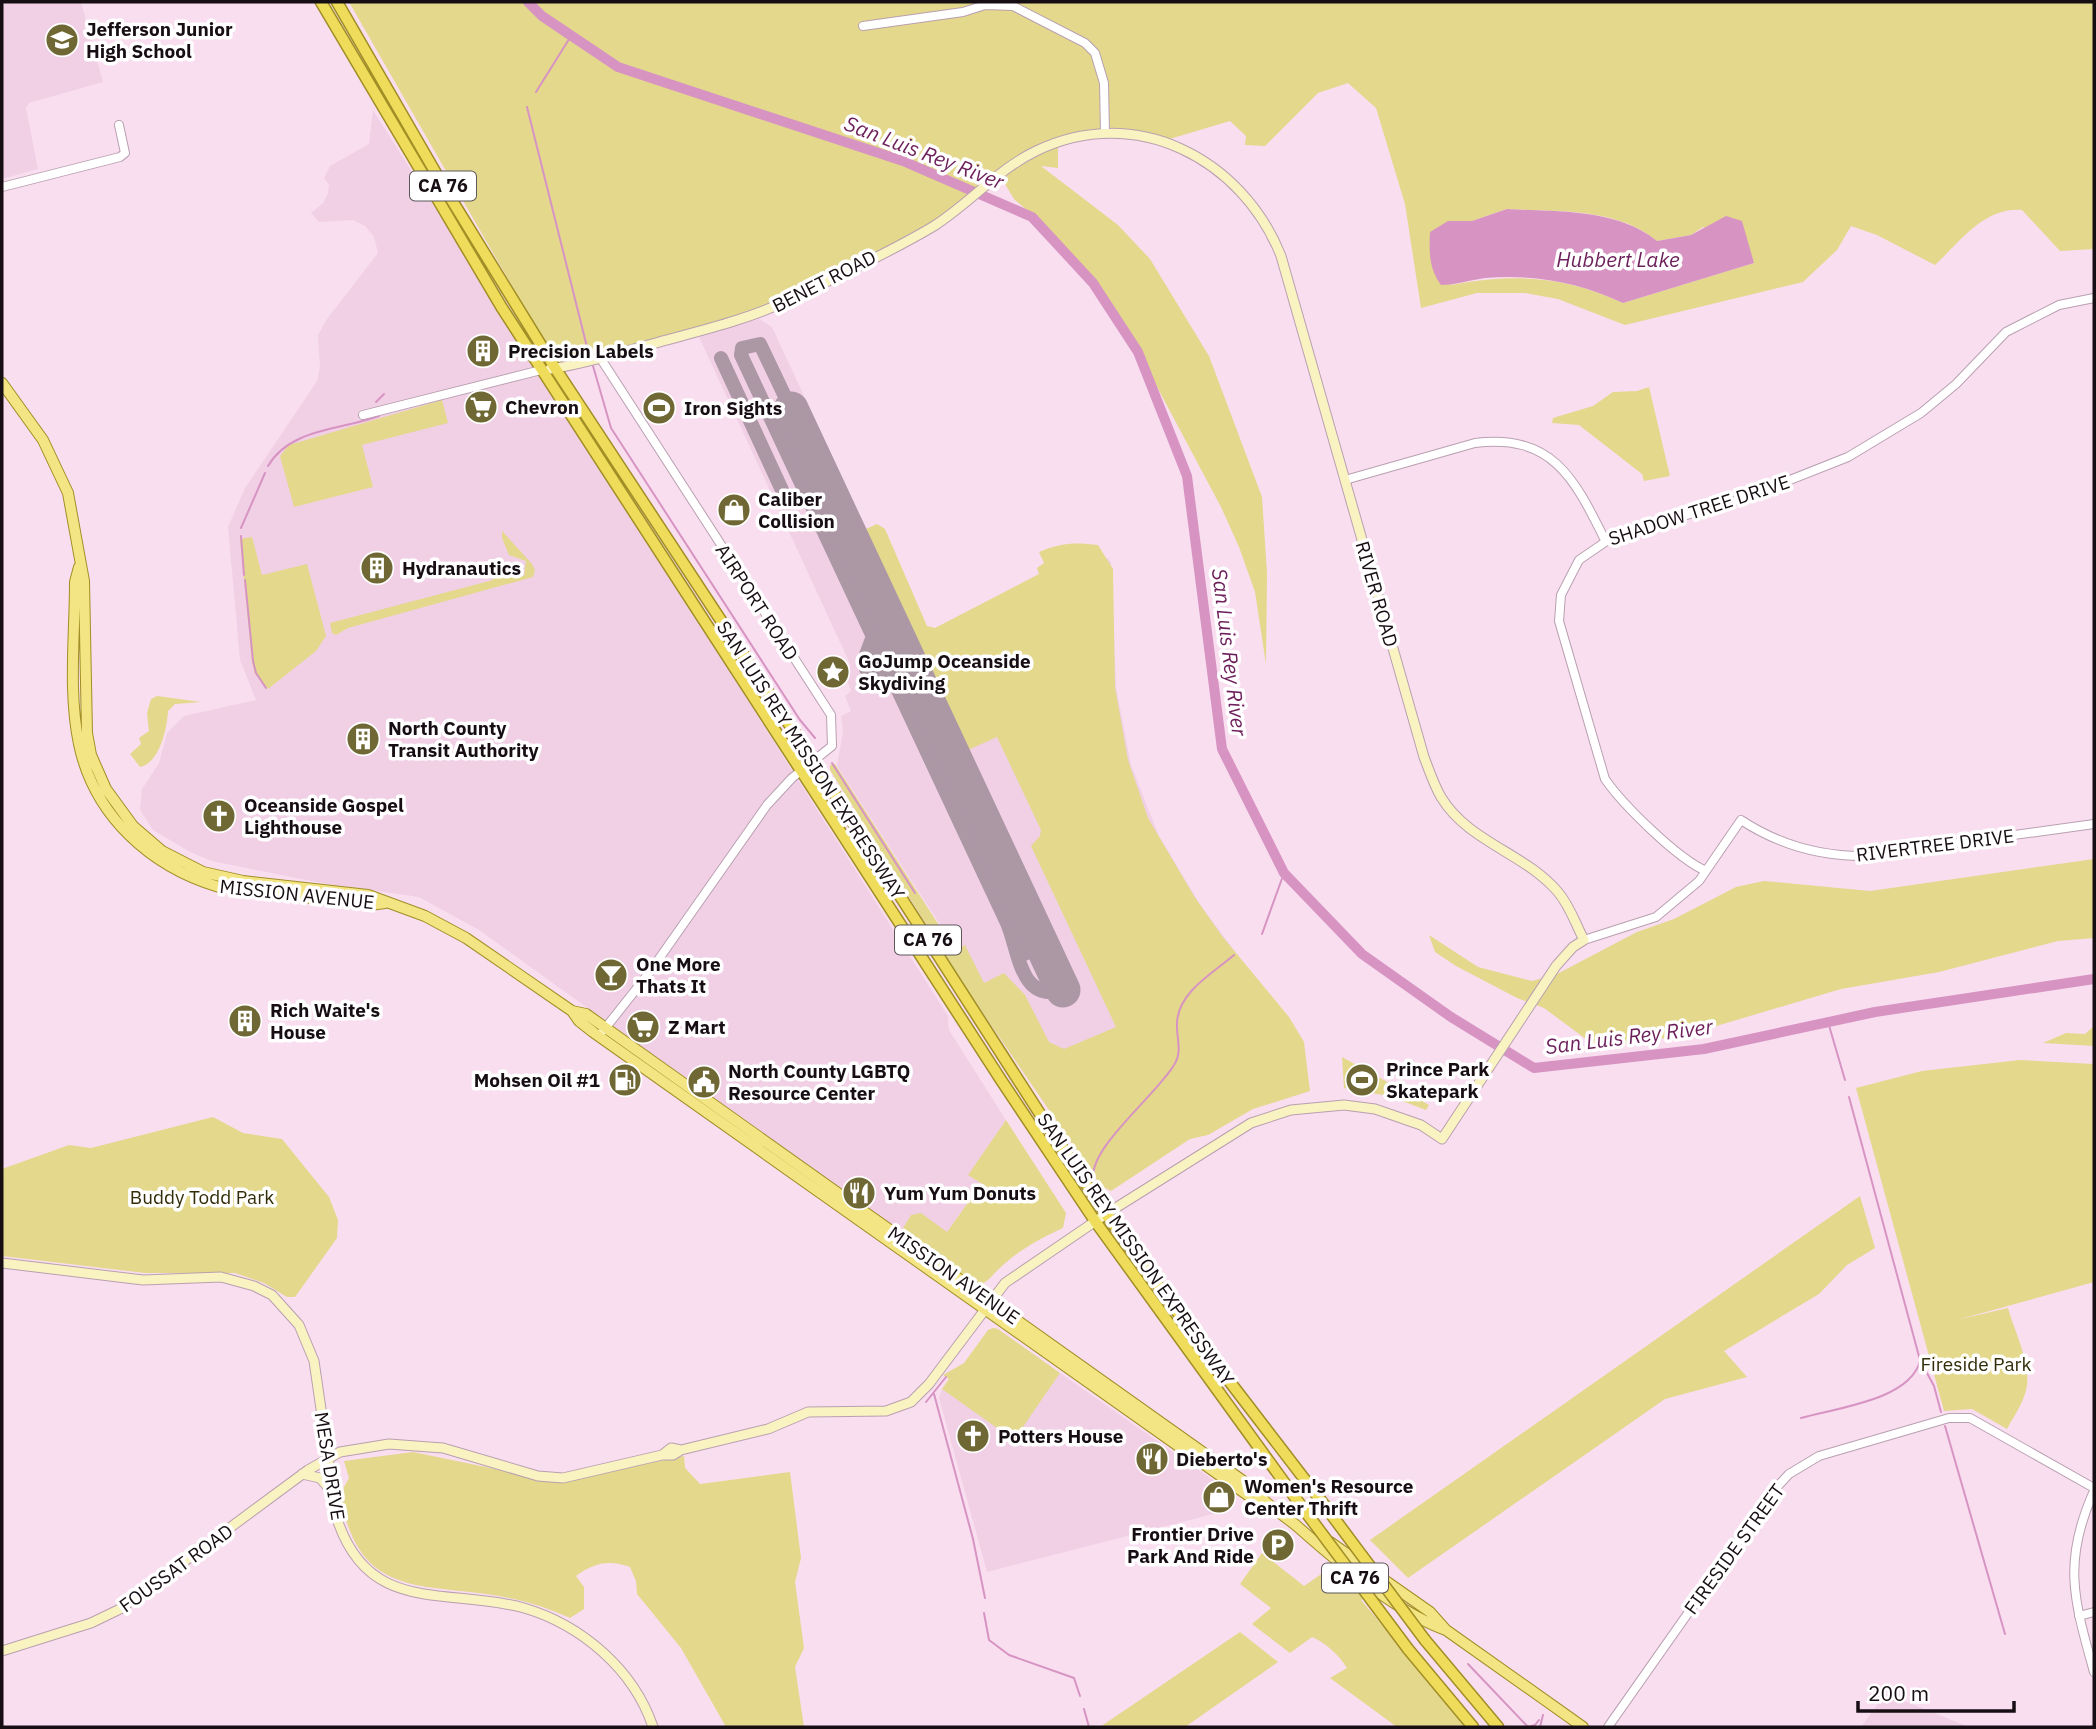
<svg xmlns="http://www.w3.org/2000/svg" width="2096" height="1729" font-family="'IBM Plex Sans',sans-serif">
<style>
.built{fill:#f1d0e6}
.green{fill:#e3d88c;fill-rule:evenodd}
.water{fill:#d794c3}
.lines{fill:none;stroke-linecap:round;stroke-linejoin:round}
.stream{stroke:#d794c3;stroke-width:2}
.river{stroke:#d794c3;stroke-width:10}
.taxiway{stroke:#ac97a5;stroke-width:14}
.runway{stroke:#ac97a5;stroke-width:35}
.tertiary-casing{stroke:#b9a0b0;stroke-width:10}
.secondary-casing{stroke:#b9a0b0;stroke-width:11}
.primary-casing{stroke:#a18e26;stroke-width:12}
.trunk-casing{stroke:#a18e26;stroke-width:13}
.tertiary{stroke:#fff;stroke-width:8}
.secondary{stroke:#f9f2c1;stroke-width:9}
.primary{stroke:#f3e583;stroke-width:10}
.trunk{stroke:#efdc5a;stroke-width:10}
.trunk-bridge-casing{stroke:#a18e26;stroke-width:13;stroke-linecap:butt}
.trunk-bridge{stroke:#efdc5a;stroke-width:10}
.labels{text-anchor:middle;stroke-width:7;stroke-linejoin:round;paint-order:stroke}
.shield{fill:#fff;stroke:#5d565a;stroke-width:2}
.shield-label{font-size:18px;font-weight:bold;fill:#170e14}
.poi-label{font-size:19px;font-weight:bold;fill:#170e14;stroke:#fff;text-anchor:start}
.street-label{font-size:19px;fill:#170e14;stroke:#fff}
.park-label{font-size:19px;fill:#322c09;stroke:#fff}
.water-label{font-size:21px;font-style:italic;fill:#6c1f5a;stroke:#fff}
</style>
<rect width="100%" height="100%" fill="#f9def0"/>
<!-- built -->
<path class="built" d="M2,2H81L103,82L29,103L26,108L38,169L2,179Z
M373,110L948,1016L949,1030L1006,1120L969,1175L987,1187L981,1199L974,1194L947,1232L900,1233L479,930L419,897L326,884L212,861L190,852L153,830L140,810L142,789L159,763L167,733L184,716L256,700L240,660L228,527L245,488L317,381L320,367L318,335L327,319L378,253L374,237L365,226L353,220L319,222L311,213L323,203L328,193L329,185L324,178L330,166L369,144Z
M759,319L772,327L908,620L926,638L1108,558L1111,563L1116,687L1131,765L1159,836L1201,906L1239,957L1102,1174L1094,1178L1087,1167L1091,1157L837,766L843,731L841,716L851,711L845,696L851,691L843,670L851,666L699,337Z
M1060,1373L1236,1496L1217,1513L987,1572L939,1398L942,1389L1014,1439Z
M1885,1694L1912,1704L1969,1727H1861Z"/>
<!-- green -->
<path class="green" d="M349,2H2094V249L2060,251L2022,210C1984,207 1961,241 1935,265L1877,235L1851,226L1837,250L1803,282L1625,325L1558,299L1525,293H1477L1421,308L1405,204L1376,108L1348,83L1318,93L1265,146L1245,145L1246,136L1230,121L1163,141L1105,133L1058,142V168L1041,166L1118,225L1150,259L1209,356L1262,497L1267,573L1266,664L1255,592L1239,547L1221,507L1155,383L1111,305L1051,231L1014,199L999,174L934,225L768,309L559,368ZM1507,209C1557,212 1616,207 1657,241L1691,235L1703,227L1754,263L1623,303C1566,276 1514,273 1451,285L1449,221H1472Z
M1649,387L1670,476L1644,481L1642,474L1579,425L1552,423L1553,418L1593,406L1613,392L1637,391Z
M442,400L448,423L362,445L373,487L294,507L280,456L289,445Z
M877,524L885,529L927,626L935,628L1039,574L1037,568L1044,563L1039,552C1060,543 1075,542 1098,545L1113,569L1115,687L1128,760L1148,818L1194,896L1222,936L1289,1017L1304,1042L1310,1091L1253,1109L1208,1135L1190,1139L1111,1191L1101,1186L967,990L830,770V765L835,764L955,950L965,945L984,983L1004,973L1025,995L1049,1042L1064,1049L1116,1027L1031,846L1040,836L1041,830L997,737L968,750L866,529Z
M502,531L532,564L535,570L533,577L348,628L336,635L332,633L330,623L493,580L491,571L509,567L512,575L524,576L526,561L509,555L502,538Z
M252,537L262,575L307,564L326,636L316,651L268,689L255,674L252,662L240,539Z
M157,696L201,702L175,704L168,711C167,728 160,763 140,767L130,754L141,744L139,738L149,731L147,713L151,699Z
M2094,859V938L2058,941L1939,972L1841,989L1686,1035L1598,1048L1544,1008L1517,998L1456,966L1435,952L1429,935L1478,967L1532,981L1557,974L1637,932L1674,919L1736,887L1764,881L1870,891Z
M2094,1026V1046L2043,1043L2066,1033L2085,1034Z
M1342,1057L1429,1105L1426,1110L1389,1096L1344,1088Z
M2020,1060L2094,1064V1282L1957,1320L2008,1308C2015,1333 2034,1369 2025,1394C2021,1406 2013,1418 2007,1429L1972,1409L1944,1411L1856,1088L1922,1071Z
M213,1117L243,1133L282,1139L329,1197L338,1220L337,1238L295,1297H287L264,1283L235,1273H145L2,1256V1169L69,1145L91,1148Z
M1006,1120L1066,1213L1063,1228C1041,1238 1019,1250 1001,1267C992,1274 987,1286 974,1285L900,1233L911,1215L921,1213L947,1232L974,1194L981,1198L987,1187L968,1175Z
M1860,1196L1875,1248L1847,1265L1819,1294L1724,1351L1747,1377L1665,1399L1408,1578L1370,1540Z
M993,1328L998,1329L1060,1373L1014,1440L942,1389L949,1379L943,1375L964,1363L988,1330Z
M413,1452L558,1482L684,1456L685,1468L700,1484L790,1472L801,1558L795,1582L804,1648L795,1667L804,1727H726L681,1648L637,1594L636,1581L630,1567C609,1559 593,1563 576,1576L584,1587V1609L570,1618C552,1610 533,1603 514,1599C430,1580 359,1606 340,1494L349,1478L344,1461Z
M1262,1553L1304,1586L1333,1566L1371,1592L1361,1600L1468,1727H1397L1330,1678L1347,1668C1339,1655 1326,1643 1312,1637L1290,1653L1252,1624L1271,1608L1240,1584Z
M1240,1632L1278,1662L1185,1727H1100Z"/>
<!-- water -->
<path class="water" d="M1507,209C1557,212 1616,208 1657,241L1691,235L1726,216L1742,221L1754,263L1623,303C1579,282 1534,274 1485,278C1470,280 1456,285 1441,285C1429,269 1429,252 1430,232L1448,221H1472Z"/>
<g class="lines">
<!-- stream -->
<path class="stream" d="M536,92L571,36
M527,107L588,351
M593,366L611,428L800,720L815,738
M376,402L384,394
M268,466C290,428 342,430 379,416
M241,528L265,473
M241,536L244,575
M245,580L253,661L256,673L266,688
M832,763L915,893
M1262,934L1284,873
M1828,1022L1845,1080
M1849,1097L1920,1360L1934,1386L1941,1412
M1093,1177C1092,1145 1157,1094 1174,1065C1183,1052 1176,1037 1177,1023C1178,992 1213,973 1234,955
M934,1394L973,1539L985,1598
M926,1402L946,1377
M1801,1418C1836,1408 1910,1400 1920,1361
M1945,1426L2005,1634
M984,1613L989,1640L1009,1655L1074,1678L1080,1696
M1468,1664L1528,1727L1535,1725L1539,1720
M1084,1709L1089,1727
M1540,1727L1543,1715"/>
<!-- river -->
<path class="river" d="M528,2L542,16L618,67L903,161L1032,217L1093,283L1138,352L1187,476L1222,749L1284,873L1362,954L1451,1017L1534,1068L1704,1049L1875,1012L2094,979"/>
<!-- taxiway -->
<path class="taxiway" d="M721,358L788,503
M791,409L760,344L742,348L741,355L1007,923C1019,951 1020,1003 1063,990
M776,430L781,433L793,431L803,436
M811,505L817,508L826,506L831,500L830,494
M862,613L869,617L878,613L879,599
M884,661L915,675
M863,663L873,636
M866,669L891,675
M974,852L975,846L984,840L995,846
M1016,943L1024,954L1042,946"/>
<!-- runway -->
<path class="runway" d="M791,409L1063,990"/>
<defs>
<path id="tertiary" d="M863,26L963,12L985,5L1013,6L1085,43L1095,53L1104,83L1105,133
M2,187L120,157L125,153L119,125
M601,359L831,715L832,746L792,778L767,805L649,973L603,1031
M363,415L541,370
M1345,480L1475,443C1553,433 1575,480 1605,540
M1706,871C1678,859 1623,805 1605,779L1559,621L1561,595L1579,560L1614,536L1742,499L1848,457L1921,413L1956,384L2006,332L2059,305L2094,298
M1584,940L1656,917L1699,881L1741,820C1779,845 1818,856 1863,856L2094,824
M2094,1491C2062,1562 2074,1600 2094,1672
M2079,1616L2094,1612
M1608,1727L1776,1488L1789,1474L1819,1456L1949,1418H1970L2094,1488"/>
<path id="secondary" d="M550,369C585,364 618,353 652,344C699,331 748,320 793,298C838,276 891,252 934,226C970,203 997,170 1036,151C1135,103 1242,158 1281,256L1424,757C1429,770 1434,785 1441,797C1468,842 1525,853 1558,892C1570,906 1576,925 1584,940L1573,947L1556,966L1442,1139L1421,1125L1375,1109L1344,1105L1291,1110L1251,1123L1106,1214L1005,1283L929,1384L911,1402L886,1411L808,1412L768,1429L681,1450
M2,1263L143,1280L221,1277L254,1286L272,1295L299,1325L314,1361L337,1519C369,1616 447,1587 524,1608C582,1625 634,1670 653,1727
M671,1448L681,1450L673,1455H662Z
M302,1474L320,1478L332,1492
M2,1651L91,1623L120,1609L308,1470L340,1452L389,1444L443,1448L538,1476L563,1478L662,1455"/>
<path id="primary" d="M2,383L43,440L68,493L84,581L87,733L91,755L106,789L133,826L162,851L203,872L243,881L368,895L425,916L466,938L572,1011L586,1014L1253,1488C1265,1505 1283,1514 1298,1527C1335,1560 1399,1614 1446,1630
M79,567L75,582C75,635 68,692 79,744C94,816 151,867 219,887L370,905L385,903
M572,1011L579,1021L593,1032L1249,1496L1261,1499
M1330,1542L1430,1612L1446,1630L1583,1727"/>
<path id="trunk" d="M321,2L502,308L1001,1080L1095,1221L1302,1507
M337,2L448,194L555,368L814,762L1042,1117L1106,1214L1200,1343L1319,1498
M1425,1640L1498,1727
M1408,1649L1473,1727"/>
</defs>
<!-- tertiary casing -->
<use href="#tertiary" class="tertiary-casing"/>
<!-- secondary casing -->
<use href="#secondary" class="secondary-casing"/>
<!-- primary casing -->
<use href="#primary" class="primary-casing"/>
<!-- trunk casing -->
<use href="#trunk" class="trunk-casing"/>
<!-- tertiary -->
<use href="#tertiary" class="tertiary"/>
<!-- secondary -->
<use href="#secondary" class="secondary"/>
<!-- primary -->
<use href="#primary" class="primary"/>
<!-- trunk -->
<use href="#trunk" class="trunk"/>
<defs>
<path id="trunk-bridge" d="M1319,1498L1425,1640
M1302,1507L1408,1649"/>
</defs>
<!-- trunk-bridge casing -->
<use href="#trunk-bridge" class="trunk-bridge-casing"/>
<!-- trunk-bridge -->
<use href="#trunk-bridge" class="trunk-bridge"/>
</g>
<!-- icons -->
<defs>
<symbol id="school-disc" viewBox="-11 -11 22 22"><circle r="9.5" fill="#706834" stroke="#fff"/><path d="M0-5L7-2L0 1L-7-2ZM-4 1L0 2.5L4 1V4Q0 6-4 4Z" fill="#fff"/></symbol>
<symbol id="building-disc" viewBox="-11 -11 22 22"><circle r="9.5" fill="#706834" stroke="#fff"/><path d="M-4-6H4V6H1V3H-1V6H-4ZM-2.5-4.3h1.7v1.8h-1.7ZM.8-4.3h1.7v1.8H.8ZM-2.5-1h1.7V.8h-1.7ZM.8-1h1.7V.8H.8Z" fill="#fff"/></symbol>
<symbol id="supermarket-disc" viewBox="-11 -11 22 22"><circle r="9.5" fill="#706834" stroke="#fff"/><path d="M-6-5.5h2.5l.6 2H6L4.5 2H-2.5L-4.4-4H-6ZM-1.5 3.2a1.3 1.3 0 1 0 .1 0ZM3 3.2a1.3 1.3 0 1 0 .1 0Z" fill="#fff"/></symbol>
<symbol id="stadium-disc" viewBox="-11 -11 22 22"><circle r="9.5" fill="#706834" stroke="#fff"/><path d="M0-5a6.5 5 0 1 0 0 10a6.5 5 0 1 0 0-10ZM-3.5-1.8h7v3.6h-7Z" fill="#fff"/></symbol>
<symbol id="shop-disc" viewBox="-11 -11 22 22"><circle r="9.5" fill="#706834" stroke="#fff"/><path d="M-5-2.5h2.3a2.7 3.5 0 0 1 5.4 0H5L5.5 6h-11ZM-1.5-2.5h3a1.5 2.3 0 0 0-3 0Z" fill="#fff"/></symbol>
<symbol id="sight-disc" viewBox="-11 -11 22 22"><circle r="9.5" fill="#706834" stroke="#fff"/><path d="M0-6L1.8-2.2L6-1.7L2.9 1.2L3.7 5.4L0 3.3L-3.7 5.4L-2.9 1.2L-6-1.7L-1.8-2.2Z" fill="#fff"/></symbol>
<symbol id="church-disc" viewBox="-11 -11 22 22"><circle r="9.5" fill="#706834" stroke="#fff"/><path d="M-1.2-6h2.4v3.5h3.3v2.4h-3.3V6h-2.4V-.1h-3.3v-2.4h3.3Z" fill="#fff"/></symbol>
<symbol id="bar-disc" viewBox="-11 -11 22 22"><circle r="9.5" fill="#706834" stroke="#fff"/><path d="M-6-5H6L.8 .8V4.5H3.5V6h-7V4.5H-.8V.8Z" fill="#fff"/></symbol>
<symbol id="fuel-disc" viewBox="-11 -11 22 22"><circle r="9.5" fill="#706834" stroke="#fff"/><path d="M-5.5-6h7V0h2V4h1.3V-2.5L3-4.5l.8-.8L6-3V5H2.5V1h-1V6h-7ZM-4.2-4.7v3.2H.2V-4.7Z" fill="#fff"/></symbol>
<symbol id="civic-disc" viewBox="-11 -11 22 22"><circle r="9.5" fill="#706834" stroke="#fff"/><path d="M-.6-6.5H3V-4.5H.6V-3L4-1V1h2V6H-6V1h2V-1L-.6-3ZM-1.2 2.5V6h2.4V2.5Z" fill="#fff"/></symbol>
<symbol id="restaurant-disc" viewBox="-11 -11 22 22"><circle r="9.5" fill="#706834" stroke="#fff"/><path d="M-5-6h1v4h1v-4h1v4h1v-4h1v5L-1.5 .5V6h-2V.5L-5-1ZM5-6V6H3V1.5H1.5Q1.5-4 5-6Z" fill="#fff"/></symbol>
<symbol id="parking-disc" viewBox="-11 -11 22 22"><circle r="9.5" fill="#706834" stroke="#fff"/><path d="M-3.5-5.5H1a3.5 3.5 0 0 1 0 7H-1V5.5H-3.5ZM-1-3.4V-.6H.8a1.4 1.4 0 0 0 0-2.8Z" fill="#fff"/></symbol>
</defs>
<g fill-rule="evenodd">
<use href="#school-disc" x="43" y="21" width="38" height="38"/>
<use href="#building-disc" x="464" y="332" width="38" height="38"/>
<use href="#supermarket-disc" x="462" y="388" width="38" height="38"/>
<use href="#stadium-disc" x="640" y="389" width="38" height="38"/>
<use href="#shop-disc" x="715" y="491" width="38" height="38"/>
<use href="#building-disc" x="358" y="549" width="38" height="38"/>
<use href="#sight-disc" x="814" y="653" width="38" height="38"/>
<use href="#building-disc" x="344" y="720" width="38" height="38"/>
<use href="#church-disc" x="200" y="797" width="38" height="38"/>
<use href="#bar-disc" x="592" y="956" width="38" height="38"/>
<use href="#building-disc" x="226" y="1002" width="38" height="38"/>
<use href="#supermarket-disc" x="624" y="1008" width="38" height="38"/>
<use href="#fuel-disc" x="606" y="1061" width="38" height="38"/>
<use href="#stadium-disc" x="1343" y="1061" width="38" height="38"/>
<use href="#civic-disc" x="685" y="1063" width="38" height="38"/>
<use href="#restaurant-disc" x="840" y="1174" width="38" height="38"/>
<use href="#church-disc" x="954" y="1417" width="38" height="38"/>
<use href="#restaurant-disc" x="1133" y="1440" width="38" height="38"/>
<use href="#shop-disc" x="1200" y="1478" width="38" height="38"/>
<use href="#parking-disc" x="1259" y="1526" width="38" height="38"/>
</g>
<g class="labels">
<!-- shield labels -->
<g class="shield">
<rect x="410" y="171.5" width="66" height="29" rx="5"/>
<rect x="895" y="925.5" width="66" height="29" rx="5"/>
<rect x="1322" y="1563.5" width="66" height="29" rx="5"/>
</g>
<g class="shield-label">
<text x="443" y="192">CA 76</text>
<text x="928" y="946">CA 76</text>
<text x="1355" y="1584">CA 76</text>
</g>
<!-- poi labels -->
<g class="poi-label">
<text x="86" y="36">Jefferson Junior<tspan x="86" dy="22">High School</tspan></text>
<text x="508" y="358">Precision Labels</text>
<text x="505" y="414">Chevron</text>
<text x="684" y="415">Iron Sights</text>
<text x="758" y="506">Caliber<tspan x="758" dy="22">Collision</tspan></text>
<text x="402" y="575">Hydranautics</text>
<text x="858" y="668">GoJump Oceanside<tspan x="858" dy="22">Skydiving</tspan></text>
<text x="388" y="735">North County<tspan x="388" dy="22">Transit Authority</tspan></text>
<text x="244" y="812">Oceanside Gospel<tspan x="244" dy="22">Lighthouse</tspan></text>
<text x="636" y="971">One More<tspan x="636" dy="22">Thats It</tspan></text>
<text x="270" y="1017">Rich Waite's<tspan x="270" dy="22">House</tspan></text>
<text x="668" y="1034">Z Mart</text>
<text x="1386" y="1076">Prince Park<tspan x="1386" dy="22">Skatepark</tspan></text>
<text x="728" y="1078">North County LGBTQ<tspan x="728" dy="22">Resource Center</tspan></text>
<text x="600" y="1087" text-anchor="end">Mohsen Oil #1</text>
<text x="884" y="1200">Yum Yum Donuts</text>
<text x="998" y="1443">Potters House</text>
<text x="1176" y="1466">Dieberto's</text>
<text x="1244" y="1493">Women's Resource<tspan x="1244" dy="22">Center Thrift</tspan></text>
<text x="1254" y="1541" text-anchor="end">Frontier Drive<tspan x="1254" dy="22">Park And Ride</tspan></text>
</g>
<!-- street labels -->
<g class="street-label">
<text transform="translate(824 281) rotate(-27)" y="7">BENET ROAD</text>
<text transform="translate(1699 510) rotate(-18)" y="7">SHADOW TREE DRIVE</text>
<text transform="translate(1377 594) rotate(74)" y="7">RIVER ROAD</text>
<text transform="translate(757 602) rotate(57)" y="7">AIRPORT ROAD</text>
<text transform="translate(811 760) rotate(57)" y="7">SAN LUIS REY MISSION EXPRESSWAY</text>
<text transform="translate(1935 845) rotate(-7)" y="7">RIVERTREE DRIVE</text>
<text transform="translate(297 894) rotate(6)" y="7">MISSION AVENUE</text>
<text transform="translate(1136 1249) rotate(55)" y="7">SAN LUIS REY MISSION EXPRESSWAY</text>
<text transform="translate(954 1275) rotate(35)" y="7">MISSION AVENUE</text>
<text transform="translate(330 1466) rotate(81)" y="7">MESA DRIVE</text>
<text transform="translate(1734 1549) rotate(-54)" y="7">FIRESIDE STREET</text>
<text transform="translate(176 1568) rotate(-36)" y="7">FOUSSAT ROAD</text>
</g>
<!-- park labels -->
<g class="park-label">
<text x="202" y="1204">Buddy Todd Park</text>
<text x="1976" y="1371">Fireside Park</text>
</g>
<!-- water labels -->
<g class="water-label">
<text transform="translate(924 153) rotate(21)" y="7">San Luis Rey River</text>
<text x="1618" y="267">Hubbert Lake</text>
<text transform="translate(1229 652) rotate(83)" y="7">San Luis Rey River</text>
<text transform="translate(1629 1037) rotate(-7)" y="7">San Luis Rey River</text>
</g>
</g>
<!-- border -->
<rect width="2096" height="1729" fill="none" stroke="#170e14" stroke-width="7"/>
<!-- scale -->
<path d="M1858 1701v10h156v-10" fill="none" stroke="#170e14" stroke-width="3.5"/>
<text x="1868" y="1701" font-size="21" fill="#170e14" stroke="#ffffff" stroke-width="5" paint-order="stroke">200 m</text>
</svg>
